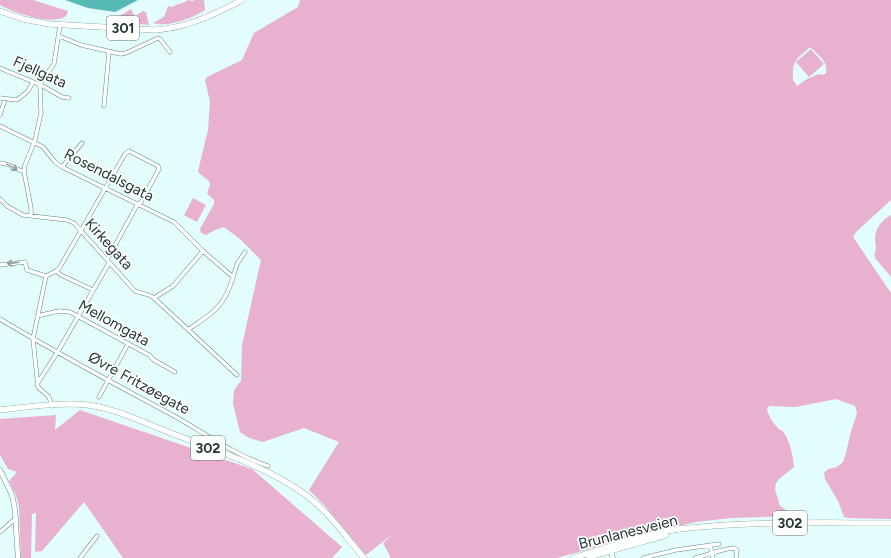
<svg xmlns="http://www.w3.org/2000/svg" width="891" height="558" font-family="Figtree,sans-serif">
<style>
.green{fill:#e7b1cf;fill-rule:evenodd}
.water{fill:#56b9b6}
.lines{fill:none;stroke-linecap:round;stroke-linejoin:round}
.minor-casing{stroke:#5f8987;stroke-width:4.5}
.tertiary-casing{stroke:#5f8987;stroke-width:5.5}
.primary-casing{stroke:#5f8987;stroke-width:6}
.minor{stroke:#fff;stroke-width:3.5}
.tertiary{stroke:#fff;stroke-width:4.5}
.primary{stroke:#fff;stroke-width:5.5}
.oneway{stroke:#929a9a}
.labels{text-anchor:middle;stroke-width:3.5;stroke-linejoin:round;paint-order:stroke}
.shield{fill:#fff;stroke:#667272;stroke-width:1}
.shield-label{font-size:14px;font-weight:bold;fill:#243635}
.street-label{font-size:15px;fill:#243635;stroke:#fff}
</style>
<rect width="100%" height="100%" fill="#e3fdfc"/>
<!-- green -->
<path class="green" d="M0,0H33L68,11L66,16C52,26 14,13 0,5Z
M188,0L193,1L194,0H204L205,10C193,18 167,28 153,23L164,17L168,6L172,7C178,3 183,4 188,0Z
M300,0H891V200L856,232L853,237L891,293V519L848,518L844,517L838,501L825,479L824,473L828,469L837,467L843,462L846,453L850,435L857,413L855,406L836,399L796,407L769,406L767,410C769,416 773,424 779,429C783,432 780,428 784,433C790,441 793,456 794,467L779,479L776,483L775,489L780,506L789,512L790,516L731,518L696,522L632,537L557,558H390V556L383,543L394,533L366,555L325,506L309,490L339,442L304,428L263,442L249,438L240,432L233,404L234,390L241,381L242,345L261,260L241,240L224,227L215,230L206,235L201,233L200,229L214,204V200L207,193L210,185L209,181L200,174L198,171L208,130L210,102L205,80L207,77L242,60L254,33L298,7ZM809,48H811C818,54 829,63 826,73L823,75L819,74L807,79L797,86L793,80C792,62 795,60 809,48Z
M131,9L134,15L129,22L110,20L107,19L106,16L118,17Z
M143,11L146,12L149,25L140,24L139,22L131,21L135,16Z
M811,49L824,64L809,77L796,62Z
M193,198L206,205L197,222L184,215Z
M891,215V277L875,258C874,254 875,252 876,248C876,245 875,242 875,239C875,228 882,220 891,215Z
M80,410L252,469L342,547L332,558H123L84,502L42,551L35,552L36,513L32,514L31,558H21L19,507L16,495L9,481L17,472L8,469L0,455V419L56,415L55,430Z"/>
<!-- water -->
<path class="water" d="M65,0H138L115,12L88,8Z"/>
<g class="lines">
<defs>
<path id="minor" d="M59,36L81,45L121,54L126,53L158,38L160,39L170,52
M0,68L43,86L62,97L69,98
M0,98L17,100L28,91L33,82
M104,106L109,52
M0,115L5,99
M0,126L43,147L55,162L62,167L174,222L203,251
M0,163C9,163 15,170 24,171
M62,167L82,143
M0,199L7,206L23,215L67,220L74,223L135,291C141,294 148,293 154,298L237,375
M31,216V208L24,171L25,165L35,140L41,113L40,85L43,79L54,64L60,25
M0,265L25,262L27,270L46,276
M56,271L61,275L93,290
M233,277L237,264L245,252
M154,298L173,286L203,251L233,277C225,306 213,313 189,329
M37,316L59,311L70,312L149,355L154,360L175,372
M0,319C58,354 117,385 176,417C206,434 235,455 268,466
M37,384L57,353L109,263
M99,397L128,344
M52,406L49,397L38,387L33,339L46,276L56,271L60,267L125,154L129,151L158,166L159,169L141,202L136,207L107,260
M0,532L16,518
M710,545L713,558
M80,558L97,536
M643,558L676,550L719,544
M695,558C709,555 720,549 734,548L737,550L736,558"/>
<path id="tertiary" d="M0,470L12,495L15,510L18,558
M610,549L613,558"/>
<path id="primary" d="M0,11L23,19L49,24L155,30C187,28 215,14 242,0
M0,410C26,407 62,402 88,405C117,409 144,423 171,433C217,451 266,466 306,495C329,512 346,537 364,558
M589,557L666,535
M573,558C607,548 643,534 679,529C749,521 820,523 891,523"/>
</defs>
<!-- minor casing -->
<use href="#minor" class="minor-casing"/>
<!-- tertiary casing -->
<use href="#tertiary" class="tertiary-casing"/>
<!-- primary casing -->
<use href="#primary" class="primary-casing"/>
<!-- minor -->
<use href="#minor" class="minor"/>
<!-- tertiary -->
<use href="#tertiary" class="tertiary"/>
<!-- primary -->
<use href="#primary" class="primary"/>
</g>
<!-- one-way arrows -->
<defs><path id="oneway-shaft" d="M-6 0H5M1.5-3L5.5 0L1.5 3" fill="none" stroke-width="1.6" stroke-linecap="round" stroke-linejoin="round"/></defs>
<g class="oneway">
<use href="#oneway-shaft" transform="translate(12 167) rotate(29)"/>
<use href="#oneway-shaft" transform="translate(13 263) rotate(173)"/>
</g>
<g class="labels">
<!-- shield labels -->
<g class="shield">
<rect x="107" y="16" width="32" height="24" rx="3"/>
<rect x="191" y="436" width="34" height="24" rx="3"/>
<rect x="773" y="511" width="34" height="24" rx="3"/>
</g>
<g class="shield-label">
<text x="123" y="33">301</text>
<text x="208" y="453">302</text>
<text x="790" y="528">302</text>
</g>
<!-- street labels -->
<g class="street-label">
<text transform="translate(40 72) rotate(24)" y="5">Fjellgata</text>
<text transform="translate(109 175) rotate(27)" y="5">Rosendalsgata</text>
<text transform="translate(109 244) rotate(48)" y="5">Kirkegata</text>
<text transform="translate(114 323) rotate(29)" y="5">Mellomgata</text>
<text transform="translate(139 383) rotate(29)" y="5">Øvre Fritzøegate</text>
<text transform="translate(628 532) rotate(-14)" y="5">Brunlanesveien</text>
</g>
</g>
</svg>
